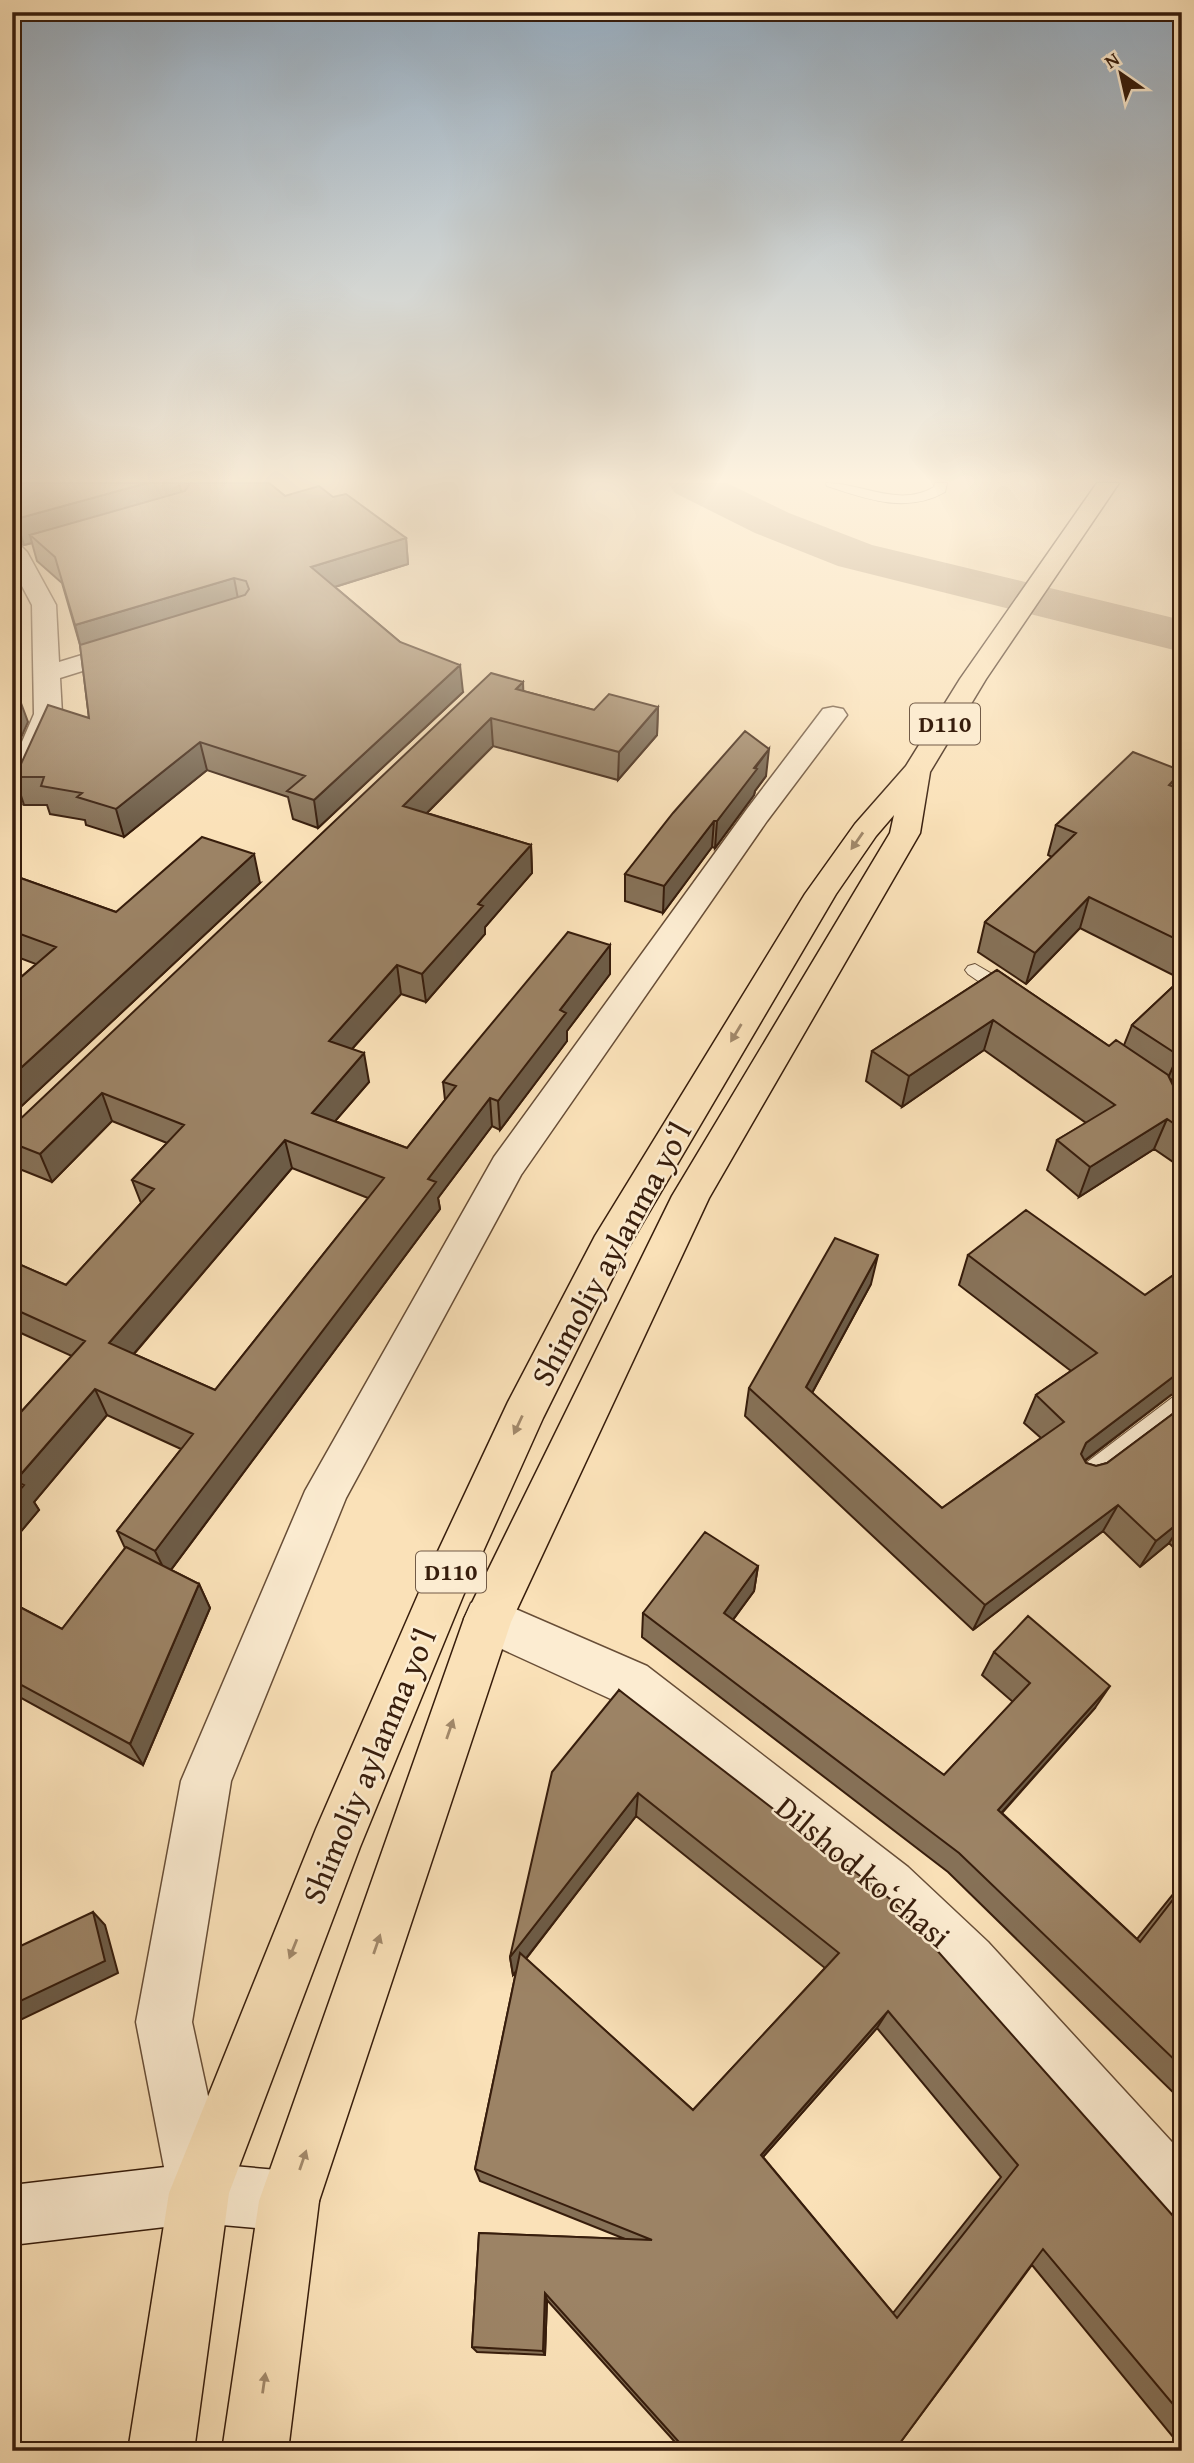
<svg xmlns="http://www.w3.org/2000/svg" width="1194" height="2463" font-family="'Gentium Book Plus',serif">
<style>
.lines{fill:none;stroke-linecap:round;stroke-linejoin:round}
.river{fill:#b89e7e;fill-rule:evenodd}
.lane-casing{stroke:#684e37;stroke-width:2}
.street-casing{stroke:#684e37;stroke-width:3}
.secondary-casing{stroke:#371d0c;stroke-width:3}
.primary-casing{stroke:#371d0c;stroke-width:3}
.lane{fill:#fcecd1;fill-rule:evenodd}
.street{fill:#fcecd1;fill-rule:evenodd}
.secondary{fill:#fcecd1;fill-rule:evenodd}
.primary{fill:#fae1b8;fill-rule:evenodd}
.wall{fill:#867157;stroke:#371d0c;stroke-width:2;fill-rule:evenodd}
.shaded-wall{fill:#6d5c47;stroke:#371d0c;stroke-width:2}
.building{fill:#9c8365;stroke:#371d0c;stroke-width:2;fill-rule:evenodd}
.oneway{fill:#a2896b}
.labels{text-anchor:middle;stroke-width:5;stroke-linejoin:round;paint-order:stroke}
.shield{fill:#fcecd1;stroke:#725b47;stroke-width:2}
.shield-label{font-size:24px;font-weight:bold;fill:#371d0c}
.near-street-label{font-size:32px;fill:#371d0c;stroke:#fcecd1}
</style>
<rect width="100%" height="100%" fill="#fae1b8"/>
<filter id="stains"><feTurbulence type="fractalNoise" baseFrequency=".00286" numOctaves="4"/><feColorMatrix values="0 0 0 0 .2 0 0 0 0 .09 0 0 0 0 .02 0 0 0 .5 -.17"/></filter>
<radialGradient id="worn" r=".72"><stop offset=".6" stop-color="#630" stop-opacity="0"/><stop offset="1" stop-color="#630" stop-opacity=".3"/></radialGradient>
<g class="lines">
<!-- river -->
<path class="river" d="M668,483H727L789,513L872,545L1182,620V652L838,566L755,533L675,493Z"/>
<defs>
<path id="lane" d="M826,483C863,483 898,508 934,487L935,483H947L945,492C907,514 866,499 827,486Z
M975,964L1018,989L1021,994L1018,999H1004L968,974L965,970L968,966Z
M1182,1394V1419L1092,1488L1083,1491L1074,1488L1070,1480L1074,1472L1173,1397Z"/>
<path id="street" d="M12,543L20,545L27,552L56,605L59,662L131,640L140,643L144,648L140,653L60,678L62,714L26,798L22,804L12,807V765L34,714L32,605L12,567Z
M833,707L843,709L847,715L767,821L521,1175L346,1498L231,1781L192,2022L229,2193L220,2214L199,2223L178,2214L169,2193L136,2022L181,1781L305,1491L494,1157L747,809L823,709Z
M1182,1080V1133L1169,1129L1158,1106L1169,1083Z
M488,1597L647,1666L908,1867L988,1942L1182,2153V2227L1161,2218L950,1980L870,1905L613,1700L471,1635L464,1619L471,1603Z"/>
<path id="secondary" d="M199,2163L289,2171L310,2180L319,2201L310,2222L289,2231L199,2223L12,2245V2185Z"/>
<path id="primary" d="M1097,483H1119L986,679L930,772L920,833L709,1198L511,1622L319,2201L288,2451H222L259,2201L464,1619L672,1196L890,833L894,815L876,836L836,894L625,1253L543,1418L463,1596L360,1847L229,2193L194,2451H128L169,2193L316,1829L424,1581L508,1402L595,1236L805,894L855,824L906,766L960,679Z"/>
</defs>
<!-- lane casing -->
<use href="#lane" class="lane-casing"/>
<!-- street casing -->
<use href="#street" class="street-casing"/>
<!-- secondary casing -->
<use href="#secondary" class="secondary-casing"/>
<!-- primary casing -->
<use href="#primary" class="primary-casing"/>
<!-- lane -->
<use href="#lane" class="lane"/>
<!-- street -->
<use href="#street" class="street"/>
<!-- secondary -->
<use href="#secondary" class="secondary"/>
<!-- primary -->
<use href="#primary" class="primary"/>
</g>
<!-- wall -->
<path class="wall" d="M12,483H269L285,496L333,497L406,538L408,564L335,587L400,642L463,692L318,828L293,819L288,797L207,770L124,837L86,825L85,820L50,814L47,805H24L15,777L89,718L80,645L62,583L37,561L32,543L24,545L12,541Z
M523,682V691L594,710L658,707L657,735L618,780L493,746L427,813L531,845L532,873L485,927V934L426,1002L401,994L352,1049L369,1082L335,1121L407,1148L445,1100L443,1082L610,974L567,1031V1041L500,1130L492,1126L438,1198L440,1209L171,1570L199,1584L210,1608L143,1765L12,1693V1603L62,1629L125,1548L117,1531L181,1449L107,1415L34,1502L39,1510L12,1542V1422L72,1356L12,1329V1261L66,1285L141,1203L132,1180L167,1143L112,1121L52,1182L12,1166V1124H15ZM292,1168L368,1198L215,1390L134,1354Z
M1182,771L1177,788L1182,790V1078L1171,1080L1180,1100H1182V1168L1154,1149L1079,1197L1047,1170L1057,1140L1086,1123L984,1050L902,1107L866,1081L872,1051L997,970L1109,1046L1124,1045L1132,1025L1181,979L1080,928L1026,984L978,952L985,922L1052,857L1048,855L1056,825Z
M766,776L755,791L754,795L715,848L712,847L663,913L625,901V874Z
M12,875L116,912L260,883L12,1115V985L36,964L12,955Z
M968,1255L1145,1295L1182,1269V1392L1171,1395L1085,1461L1086,1463L1096,1466L1107,1463L1182,1407V1556L1169,1543L1140,1567L1103,1531L973,1630L745,1416L749,1388L871,1284L812,1393L942,1508L1041,1438L1024,1423L1036,1395L1071,1371L959,1285Z
M758,1566L754,1591L733,1620L944,1775L1013,1702L982,1675L994,1652L1095,1708L1002,1813L1137,1939L1182,1883V2115L1174,2107L1180,2099L948,1872L642,1637L643,1613Z
M619,1690L1182,2226V2448L1032,2265L894,2451H683L547,2300L545,2355L477,2352L472,2347L479,2233L625,2239L480,2181L475,2169L516,1972L513,1975L510,1957ZM636,1816L825,1968L693,2110L526,1959ZM877,2028L1001,2177L893,2313L763,2157Z"/>
<!-- shaded-wall -->
<path class="shaded-wall" d="M147,483H179L183,499L30,535L32,543L24,545L16,519Z
M406,538L408,564L315,593L311,567Z
M234,578L239,604L82,652L75,625Z
M460,665L463,692L318,828L314,800Z
M523,682L524,710L516,689Z
M18,695L28,722L12,758V708Z
M658,707L657,735L618,780L619,752Z
M491,718L493,746L406,834L403,806Z
M200,742L207,770L124,837L116,809Z
M769,749L766,776L755,791L754,795L715,848L717,821Z
M1182,772V773L1172,801L1169,785Z
M714,821L712,847L663,913L664,886Z
M531,845L532,873L485,927V934L426,1002L422,974L478,904Z
M254,854L260,883L12,1115V1076Z
M1089,897L1080,928L1026,984L1035,953Z
M610,945V974L567,1031V1041L500,1130L498,1101L560,1010Z
M397,965L401,994L334,1069L329,1041Z
M993,1020L984,1050L902,1107L909,1076Z
M1182,1050V1078L1168,1080L1165,1085L1178,1055Z
M364,1053L369,1082L318,1141L312,1113Z
M102,1093L112,1121L52,1182L40,1154Z
M490,1098L492,1126L438,1198L440,1209L167,1575L155,1551L428,1179Z
M1167,1119L1154,1149L1079,1197L1090,1167Z
M285,1140L292,1168L120,1370L109,1343Z
M878,1255L871,1284L800,1415L806,1387Z
M1182,1370V1392L1171,1395L1072,1470L1086,1443Z
M95,1389L107,1415L34,1502L39,1510L12,1542V1499L15,1481Z
M1118,1505L1103,1531L973,1630L985,1605Z
M1182,1520V1523L1169,1543L1140,1567L1156,1541Z
M758,1566L754,1591L720,1637L724,1613Z
M199,1584L210,1608L143,1765L130,1744Z
M1110,1686L1095,1708L986,1830L998,1810Z
M638,1793L636,1816L513,1975L510,1957Z
M93,1912L105,1925L118,1973L12,2024V2005Z
M888,2011L877,2028L754,2167L761,2155Z
M545,2293L547,2300L545,2355L543,2351Z"/>
<!-- building -->
<path class="building" d="M12,483H147L16,519L12,518Z
M190,483H269L285,496L319,486L333,497L346,494L406,538L311,567L400,642L460,665L314,800L287,791L305,776L200,742L116,809L77,797L82,793L41,786L44,777H15L48,705L89,718L80,645L245,595L249,589L246,581L234,578L75,625L55,557L30,535L185,491Z
M491,673L523,682L516,689L594,710L609,694L658,707L619,752L491,718L403,806L531,845L478,904L483,906L422,974L397,965L329,1041L364,1053L312,1113L407,1148L456,1086L443,1082L568,932L610,945L560,1010L566,1013L498,1101L490,1098L428,1179L436,1182L155,1551L117,1531L193,1434L95,1389L15,1481L24,1485L12,1499V1422L85,1341L12,1308V1261L66,1285L154,1189L132,1180L184,1125L102,1093L40,1154L12,1143V1124H15ZM285,1140L384,1178L215,1390L109,1343Z
M12,692L18,695L12,708Z
M745,731L769,749L754,768L757,769L717,821H714L664,886L625,874L673,813Z
M1133,752L1182,771L1169,785L1182,790V942L1089,897L1035,953L985,922L1076,833L1056,825Z
M202,837L254,854L12,1076V1026L15,1023L12,1022V985L56,947L12,931V875L116,912Z
M997,970L1109,1046L1116,1040L1168,1075L1180,1100H1182V1129L1167,1119L1090,1167L1057,1140L1115,1105L993,1020L909,1076L872,1051Z
M1182,978V1050L1178,1055L1132,1025Z
M1026,1210L1145,1295L1182,1269V1370L1086,1443L1081,1454L1086,1463L1096,1466L1107,1463L1182,1407V1520L1156,1541L1118,1505L985,1605L749,1388L835,1238L878,1255L806,1387L942,1508L1064,1422L1036,1395L1097,1353L968,1255Z
M705,1532L758,1566L724,1613L944,1775L1030,1683L994,1652L1028,1616L1110,1686L998,1810L1140,1942L1182,1888V2067L959,1853L643,1613Z
M126,1547L199,1584L130,1744L12,1680V1603L62,1629Z
M619,1690L894,1902L1182,2226V2415L1043,2249L894,2451H687L545,2293L543,2351L472,2347L479,2233L652,2240L475,2169L520,1953L693,2110L839,1953L638,1793L510,1957L552,1772ZM888,2011L1018,2165L897,2318L761,2155Z
M93,1912L105,1961L12,2005V1950Z"/>
<!-- one-way arrows -->
<defs><path id="oneway-solid" d="M-6-.8H1V-3.2L6.5 0L1 3.2V.8H-6Z" transform="scale(1.75)"/></defs>
<g class="oneway">
<use href="#oneway-solid" transform="translate(857 841) rotate(125)"/>
<use href="#oneway-solid" transform="translate(736 1033) rotate(121)"/>
<use href="#oneway-solid" transform="translate(518 1425) rotate(115)"/>
<use href="#oneway-solid" transform="translate(450 1729) rotate(-71)"/>
<use href="#oneway-solid" transform="translate(377 1944) rotate(-71)"/>
<use href="#oneway-solid" transform="translate(293 1949) rotate(112)"/>
<use href="#oneway-solid" transform="translate(303 2160) rotate(-71)"/>
<use href="#oneway-solid" transform="translate(264 2383) rotate(-82)"/>
</g>
<!-- sky -->
<linearGradient id="sky" x2="0" y2="1"><stop stop-color="#95abbe"/><stop offset="0.58" stop-color="#fdf2df"/><stop offset="1" stop-color="#fdf2df" stop-opacity="0"/></linearGradient>
<rect width="1194" height="828" fill="url(#sky)"/>
<g class="labels">
<!-- shield labels -->
<g class="shield">
<rect x="910" y="703.5" width="70" height="41" rx="5"/>
<rect x="416" y="1551.5" width="70" height="41" rx="5"/>
</g>
<g class="shield-label">
<text x="945" y="732">D110</text>
<text x="451" y="1580">D110</text>
</g>
<!-- near-street labels -->
<g class="near-street-label">
<text transform="translate(611 1254) rotate(-61)" y="11">Shimoliy aylanma yoʻl</text>
<text transform="translate(369 1766) rotate(-67)" y="11">Shimoliy aylanma yoʻl</text>
<text transform="translate(863 1872) rotate(40)" y="11">Dilshod koʻchasi</text>
</g>
</g>
<!-- margin -->
<rect width="1194" height="2463" fill="none" stroke="#fae1b8" stroke-width="42"/>
<rect x="14" y="14" width="1166" height="2435" fill="none" stroke="#371d0c" stroke-width="3.5"/>
<rect x="21" y="21" width="1152" height="2421" fill="none" stroke="#371d0c" stroke-width="2"/>
<!-- north arrow -->
<g transform="translate(1121 74) rotate(326)" stroke="#fcecd1" stroke-width="5" paint-order="stroke">
<path d="M0-5L12 26L0 18L-12 26Z" fill="#371d0c"/>
<text y="-10" font-size="19" font-weight="bold" text-anchor="middle" fill="#371d0c">N</text>
</g>
<rect width="100%" height="100%" filter="url(#stains)"/>
<rect width="100%" height="100%" fill="url(#worn)"/>
</svg>
